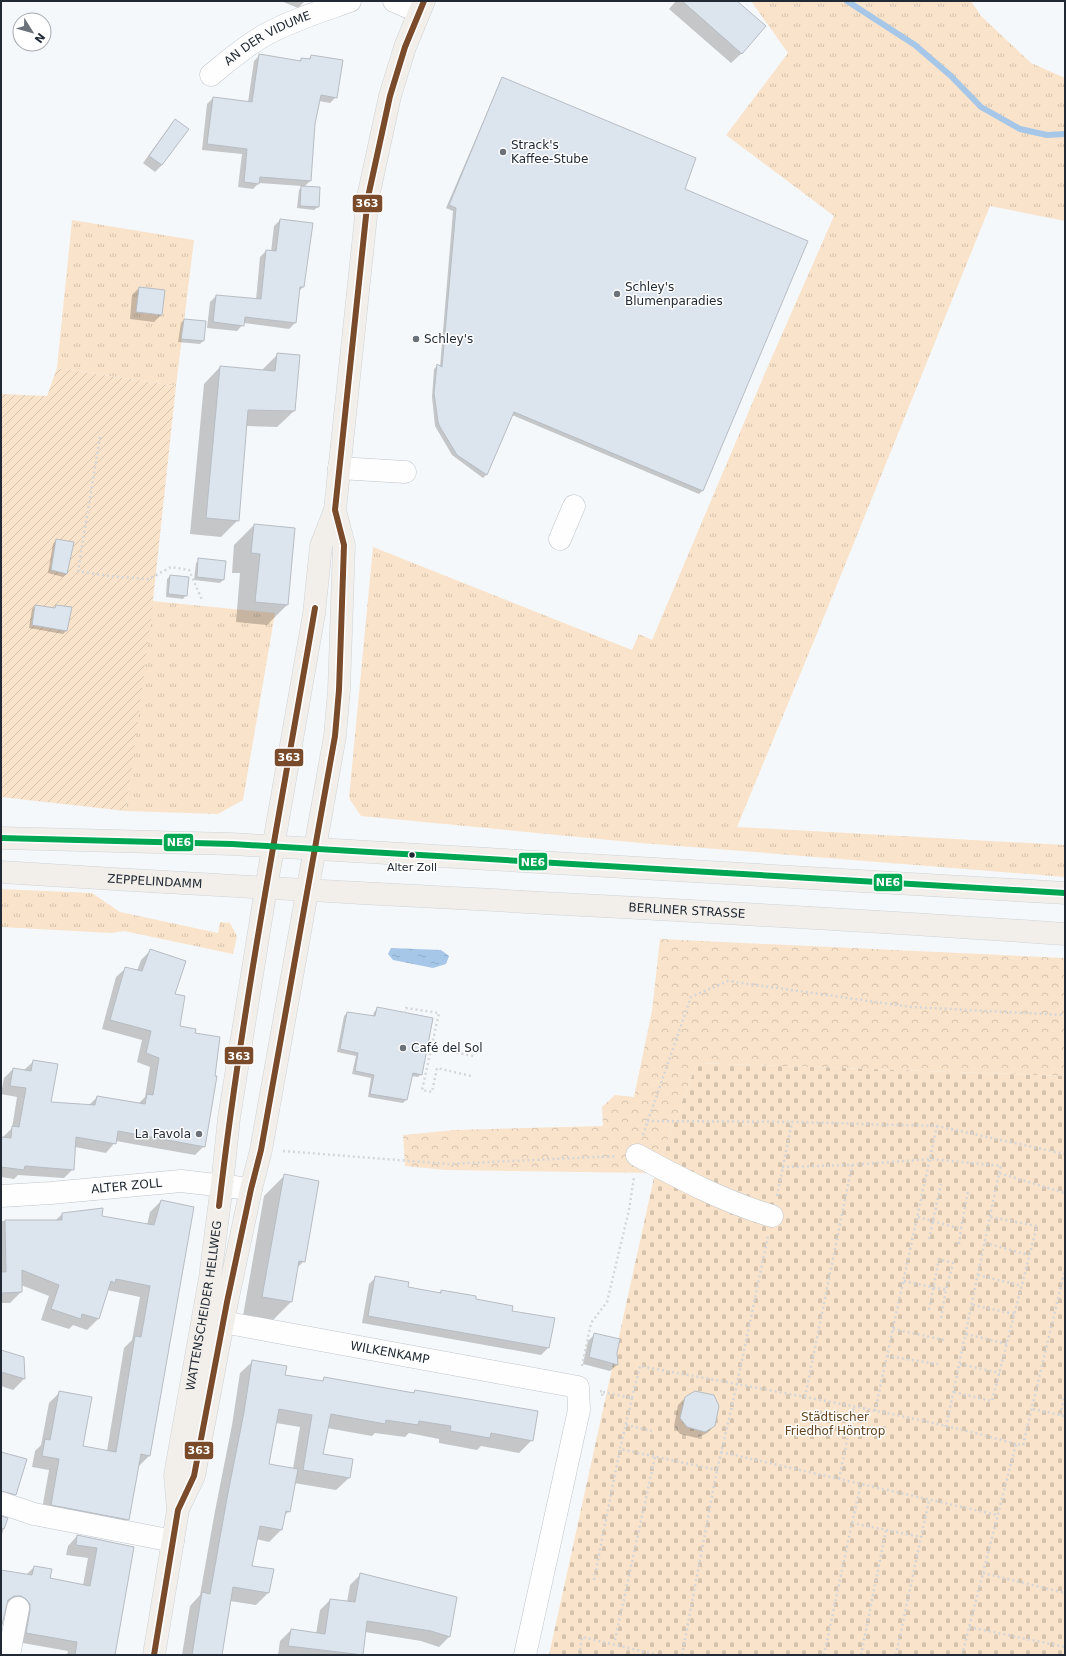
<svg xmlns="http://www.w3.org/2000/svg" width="1066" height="1656" font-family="'DejaVu Sans',sans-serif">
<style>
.grass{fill:url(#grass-tufts)}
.forest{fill:url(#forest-crowns)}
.cemetery{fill:url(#cemetery-stones)}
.garden{fill:url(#garden-furrows)}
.water{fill:url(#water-ripples)}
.shadow{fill:#0003;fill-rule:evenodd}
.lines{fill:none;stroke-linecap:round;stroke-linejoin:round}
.stream{stroke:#a7c7e9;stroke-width:6}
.building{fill:#dce4ed;stroke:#b7bdc3}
.minor-casing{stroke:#bfc4cb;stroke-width:23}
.major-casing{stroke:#cfd2d5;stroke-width:23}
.path{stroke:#d5d6d8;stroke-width:2.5;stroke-dasharray:2 3;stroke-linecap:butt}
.minor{stroke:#fefefe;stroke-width:22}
.major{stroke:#f2efeb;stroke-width:22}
.bus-1-casing{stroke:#fff;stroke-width:9}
.bus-2-casing{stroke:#fff;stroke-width:9}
.bus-1{stroke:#7a4b2a;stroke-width:6}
.bus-2{stroke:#00a651;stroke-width:6}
.poi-dot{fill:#6b727a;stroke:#fff;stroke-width:1.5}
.bus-dot{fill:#212a34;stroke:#fff;stroke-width:1.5}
.labels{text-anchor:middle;stroke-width:3;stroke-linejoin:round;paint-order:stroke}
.bus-label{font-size:11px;fill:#212a34;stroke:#fff}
.street-label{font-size:12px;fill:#212a34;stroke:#fff}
.poi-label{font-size:12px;fill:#212a34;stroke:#fff;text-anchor:start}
.park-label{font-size:12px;fill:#62431d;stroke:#fff}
.line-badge{stroke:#fff;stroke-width:1.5}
.badge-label{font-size:11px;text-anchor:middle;font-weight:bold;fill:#fff}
</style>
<defs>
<pattern id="grass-tufts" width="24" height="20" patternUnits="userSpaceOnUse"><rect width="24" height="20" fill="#f9e3ca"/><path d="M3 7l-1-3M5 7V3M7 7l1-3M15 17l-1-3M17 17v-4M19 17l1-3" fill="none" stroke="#d5c3ae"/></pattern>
<pattern id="forest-crowns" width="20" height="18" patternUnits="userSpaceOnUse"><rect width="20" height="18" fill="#f9e3ca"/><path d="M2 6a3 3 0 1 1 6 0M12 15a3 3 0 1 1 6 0" fill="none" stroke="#d5c3ae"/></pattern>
<pattern id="cemetery-stones" width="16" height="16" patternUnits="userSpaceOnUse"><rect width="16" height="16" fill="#f9e3ca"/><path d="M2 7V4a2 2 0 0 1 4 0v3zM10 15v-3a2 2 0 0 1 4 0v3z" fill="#d5c3ae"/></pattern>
<pattern id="garden-furrows" width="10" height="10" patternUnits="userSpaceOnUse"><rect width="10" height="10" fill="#f9e3ca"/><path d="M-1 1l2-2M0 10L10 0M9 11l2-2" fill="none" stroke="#d5c3ae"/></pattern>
<pattern id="water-ripples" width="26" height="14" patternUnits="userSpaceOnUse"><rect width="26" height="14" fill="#a7c7e9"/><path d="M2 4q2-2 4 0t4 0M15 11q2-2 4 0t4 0" fill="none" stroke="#8fabc8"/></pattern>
</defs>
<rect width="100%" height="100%" fill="#f5f8fb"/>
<!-- grass -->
<path class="grass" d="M751,1H971L981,16L1031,63L1065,78V221L990,206L830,602L737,827L1065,845V877L641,843L361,816L349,798L373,547L632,650L639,634L652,640L768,366L834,216L726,135L788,53Z
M72,220L194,240L176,386L57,368Z
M152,601L275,613L243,800L218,814L126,811Z
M1,889L92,893L120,912L218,933L220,922L230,923L237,936L233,954L124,931L111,933L1,927Z"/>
<!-- forest -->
<path class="forest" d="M660,939L1065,958V1076L697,1063L655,1173L446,1170L405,1166L403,1135L455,1130L603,1126L602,1107L615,1095L634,1097L652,1011Z"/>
<!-- cemetery -->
<path class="cemetery" d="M697,1063L1065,1076V1655H549L655,1173Z"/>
<!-- garden -->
<path class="garden" d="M57,368L176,386L151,619L126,811L1,797V394L47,396Z"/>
<!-- water -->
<path class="water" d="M391,948L441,950L449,956L446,964L433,968L393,960L388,954Z"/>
<!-- shadow -->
<path class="shadow" d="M281,1H305L298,8Z
M676,1H736L742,53L731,63L669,9Z
M260,55L299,61L302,59L308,60L311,56L336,97L330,103L319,101L314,124L310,181L304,187L318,207L314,210L297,208L299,190L302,186L259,183L253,189L238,187L242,154L202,150L207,104L213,98L248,102L254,61Z
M503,79L684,189L807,241L702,491L699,494L512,415L486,475L483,478L452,455L435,426L432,397L434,369L437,366L440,367L453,211L446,208L500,82Z
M175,120L162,165L155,172L143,163L169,127Z
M280,220L303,287L298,292L295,323L289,329L244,323L237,331L207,328L210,302L216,296L256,300L260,257L266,251L271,252L274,226Z
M139,288L161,315L154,322L130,319L132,295Z
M184,320L205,322L203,341L200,344L178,342L181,323Z
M278,354L294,411L277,427L246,426L238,520L221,537L190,534L204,384L220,367L261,371Z
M254,525L287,605L267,625L236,622L240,573H232L234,545Z
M56,540L66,574L63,577L48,573L53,544Z
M199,560L223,580L220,583L194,580L196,563Z
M170,576L186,595L183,599L166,597L167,579Z
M35,606L53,609L56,606L66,631L63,634L29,628L32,609Z
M150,951L173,995L179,1027L204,1146L195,1155L116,1141L106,1153L75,1147L73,1169L64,1178L18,1175L14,1179L1,1177V1139L12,1128L17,1097L1,1094L4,1078L13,1069L24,1070L34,1061L50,1103L88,1106L97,1097L139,1103L145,1097L150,1067L137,1062L142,1040L102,1029L116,977L126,968L137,971L141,960Z
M377,1009L421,1074L418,1077L411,1076L406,1100L403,1103L368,1097L371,1078L352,1074L356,1056L337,1052L344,1016L347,1013L373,1017L374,1012Z
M284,1176L304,1261L297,1268L291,1302L271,1322L243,1316L264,1196Z
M161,1201L149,1456L138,1467L128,1519L117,1530L41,1515L49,1470L32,1467L35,1451L41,1445L49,1403L60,1392L82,1447L107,1451L124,1348L132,1340L140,1297L107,1290L98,1319L87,1330L73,1325L69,1329L41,1320L49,1296L21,1285V1292L10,1303H1V1221H55L62,1214L102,1209L101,1217L147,1225L150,1212Z
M376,1277L407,1288L439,1294L441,1291L511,1311L548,1348L541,1355L362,1323L369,1284Z
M595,1334L616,1353L617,1365L610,1371L583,1364L588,1341Z
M1,1351L23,1358L24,1379L13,1390L1,1386Z
M253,1361L284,1375L321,1382L325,1378L412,1393L415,1391L532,1440L519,1453L481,1446L477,1450L439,1443V1439L409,1433L405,1437L375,1433L372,1436L327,1428L322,1455L349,1478L336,1490L294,1483L289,1511L284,1516L281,1530L269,1542L256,1539L251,1567L268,1593L256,1605L230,1601L221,1655H182L190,1606L200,1595L215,1511L232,1425L240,1373ZM276,1423L300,1427L293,1469L268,1465Z
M685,1398L714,1426L707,1433L697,1438L680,1434L674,1426L678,1405Z
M1,1452L15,1494L5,1504L1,1503Z
M1,1517L7,1519L1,1537Z
M77,1536L133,1548L114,1655H67L68,1651L17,1642L10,1605L5,1606L1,1625V1571L26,1575L34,1567L49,1579L83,1585L88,1558L66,1555L68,1546Z
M361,1574L449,1637L439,1647L421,1641L365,1632L362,1655H278L280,1641L291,1630L316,1634L320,1610L330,1600L347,1602L350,1585Z"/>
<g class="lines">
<!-- stream -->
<path class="stream" d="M847,1L915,45L951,76L981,107L1020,129L1047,135L1065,134"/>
</g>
<!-- building -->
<path class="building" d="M682,1H737L766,26L742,54Z
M259,54L301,61V58L310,59L311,55L343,60L337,98L321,95L315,124L311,181L260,177L259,184L244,182L247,149L207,144L213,97L252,102Z
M502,77L696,158L685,189L808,241L703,491L514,412L487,475L457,455L440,427L438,422L434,393L437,364L442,367L456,208L449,205Z
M175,119L189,129L162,165L149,156Z
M301,186L320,187L319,207L300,206Z
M280,219L313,223L304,287H300L296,323L245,317L244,326L213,322L216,295L261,299L266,250L276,251Z
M139,287L165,290L162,315L136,312Z
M184,319L206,321L204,341L181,339Z
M277,353L300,355L295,411L248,410L239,521L206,518L220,366L275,371Z
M254,524L295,528L288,605L255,602L260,554L251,553Z
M56,539L74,542L67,574L51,570Z
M198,558L226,561L224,580L197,577Z
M170,575L189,577L187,596L168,594Z
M35,605L55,608L56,605L72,607L67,631L32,625Z
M150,949L186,961L175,994L185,996L180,1026L196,1029L195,1033L220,1037L215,1076H217L205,1147L118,1131L116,1144L76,1137L74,1170L25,1166L24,1170L1,1167V1137L11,1138L12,1126L19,1127L26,1088L10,1086L13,1068L31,1071L33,1060L58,1064L51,1102L95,1105L97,1096L145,1104L147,1094L153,1095L159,1058L146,1053L151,1031L110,1020L125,967L142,971Z
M377,1007L433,1018L422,1075L413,1073L407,1100L370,1094L374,1075L355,1071L358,1053L340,1049L347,1012L375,1016Z
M284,1174L319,1181L305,1262L299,1261L292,1302L262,1297Z
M161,1200L194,1207L150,1456L141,1454L129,1520L51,1505L59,1459L42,1456L45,1439L50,1440L59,1391L92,1397L83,1446L116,1452L135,1336L141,1337L150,1286L116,1279L115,1283L111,1281L99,1319L82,1314L81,1319L51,1309L59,1285L22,1270V1292L1,1293V1272H6L5,1220H62V1213L103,1208L102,1216L154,1225Z
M375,1276L409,1282L408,1287L441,1293V1290L476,1296V1299L513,1306L512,1311L555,1318L549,1348L368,1316Z
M594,1333L620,1339L617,1353L618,1365L589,1357Z
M1,1350L24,1357L25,1379L1,1372Z
M252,1360L287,1366L285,1375L323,1381L324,1377L414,1393L415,1390L538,1411L533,1441L491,1433L490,1438L450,1431L451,1426L419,1421L418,1425L386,1420L385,1424L331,1414L323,1454L353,1459L350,1478L303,1470L312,1415L279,1409L269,1464L298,1469L290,1512L286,1511L282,1530L260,1526L252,1566L274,1569L269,1593L233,1587L222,1655H192L202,1592L210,1594L227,1498L244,1412Z
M695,1391L714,1395L719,1406L715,1426L705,1432L687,1427L680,1418L685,1397Z
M1,1452L27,1459L16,1495L1,1491Z
M1,1516L8,1518L4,1529L1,1528Z
M77,1535L134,1547L115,1655H75L77,1642L26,1633L30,1610V1604L26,1599L21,1596H14L8,1600L1,1629V1570L32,1575L34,1566L52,1569L50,1578L90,1586L97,1548L76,1545Z
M360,1573L457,1597L450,1637L431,1631L367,1621L363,1655L288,1646L291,1629L325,1634L330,1599L355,1602Z"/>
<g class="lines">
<defs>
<g id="minor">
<path d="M394,1L419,12"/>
<path id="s1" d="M211,75C228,61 245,46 265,35C292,20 322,11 350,1"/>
<path d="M339,468L405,472"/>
<path d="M560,539L574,506"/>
<path d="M637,1155C681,1179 725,1202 772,1216"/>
<path id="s2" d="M1,1196L51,1193L181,1181L251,1189"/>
<path id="s3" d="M206,1319L578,1387L579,1410L525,1655"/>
<path d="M1,1503L34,1514L173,1541"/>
<path d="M9,1655L18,1608"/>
</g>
<g id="major">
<path d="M1,838L232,844L1065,893"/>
<path id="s4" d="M1,872C356,895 711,909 1065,934"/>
<path d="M178,1509L194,1476L227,1302L251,1189L261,1150L335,736L339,690L344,545L335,510"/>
<path id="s5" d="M154,1655L178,1510L175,1475L210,1278L222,1185L229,1118L266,888L314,614L321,546L335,510L368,197L390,96L405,47L424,1"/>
</g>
</defs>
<!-- minor casing -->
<use href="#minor" class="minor-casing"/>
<!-- major casing -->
<use href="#major" class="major-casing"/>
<!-- path -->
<path class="path" d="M100,437L78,571L108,576L149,579L171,567L189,570L202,600
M404,1013L406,1008L439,1013L422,1090L432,1092L437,1068L471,1076
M427,1047L474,1056
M647,1121L792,1122
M643,1135L691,997L728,981L911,1007L1065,1015
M283,1151L449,1164L617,1156
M782,1167L852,1165L930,1159L1001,1166L999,1173
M777,1196L792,1122L937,1126L1065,1154
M918,1217L961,1229L968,1191
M929,1239L941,1184
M985,1243L1029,1255
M959,1244L961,1229
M978,1275L1022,1286
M904,1281L946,1290L953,1263L939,1259L929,1310
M973,1305L1014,1314
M941,1318L946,1290
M893,1329L944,1340
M966,1334L1007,1344
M887,1356L938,1364
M960,1364L1000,1373
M582,1366L591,1323L607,1302L629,1210L634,1177
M600,1391L603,1392L601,1399
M603,1392L632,1398L640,1366L737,1384L768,1236
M954,1392L992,1401L1037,1226L990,1217
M805,1397L852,1165
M632,1398L620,1449L717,1470
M1033,1409L1065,1416
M875,1411L937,1126
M1060,1415L1065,1394
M626,1425L652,1431
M946,1427L999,1173L1065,1193
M721,1452L997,1515
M839,1479L854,1407
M852,1523L921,1537
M983,1573L1065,1593
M594,1580L620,1449
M969,1627L1065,1647
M615,1640L655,1457
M579,1655L582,1637L658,1655
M682,1655L717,1470L737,1384C830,1402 924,1418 1016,1444
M824,1655L852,1523L861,1484
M861,1655L886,1530
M896,1655L929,1500
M962,1655L1016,1444L1023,1445L1065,1269"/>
<!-- minor -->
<use href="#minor" class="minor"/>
<!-- major -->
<use href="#major" class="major"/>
<defs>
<path id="bus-1" d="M219,1206C242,1006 281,807 315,608
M154,1655L178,1510L194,1476L227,1302L251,1189L261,1150L335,736L339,690L344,545L335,510L368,197L390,96L405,47L424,1"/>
<path id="bus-2" d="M1,838L232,844L1065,893"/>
</defs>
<!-- bus-1 casing -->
<use href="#bus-1" class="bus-1-casing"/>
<!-- bus-2 casing -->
<use href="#bus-2" class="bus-2-casing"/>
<!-- bus-1 -->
<use href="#bus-1" class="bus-1"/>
<!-- bus-2 -->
<use href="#bus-2" class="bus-2"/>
</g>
<!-- markers -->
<g class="poi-dot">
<circle cx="503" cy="152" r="4"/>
<circle cx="617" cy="294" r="4"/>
<circle cx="416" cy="339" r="4"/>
<circle cx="403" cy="1048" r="4"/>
<circle cx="199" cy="1134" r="4"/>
</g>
<circle class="bus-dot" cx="412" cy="855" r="3.5"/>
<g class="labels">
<!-- bus labels -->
<g class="bus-label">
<text x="412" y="871">Alter Zoll</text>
</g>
<!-- street labels -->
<g class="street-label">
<text dy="4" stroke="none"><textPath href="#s1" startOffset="68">AN DER VIDUME</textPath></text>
<text dy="4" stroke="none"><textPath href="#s4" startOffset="154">ZEPPELINDAMM</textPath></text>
<text dy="4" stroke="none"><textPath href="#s4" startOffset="687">BERLINER STRASSE</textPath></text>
<text dy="4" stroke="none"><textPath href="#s2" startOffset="126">ALTER ZOLL</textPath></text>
<text dy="4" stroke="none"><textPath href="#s5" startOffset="354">WATTENSCHEIDER HELLWEG</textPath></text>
<text dy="4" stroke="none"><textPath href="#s3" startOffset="187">WILKENKAMP</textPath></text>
</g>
<!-- poi labels -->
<g class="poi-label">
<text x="511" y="149">Strack's<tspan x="511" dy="14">Kaffee-Stube</tspan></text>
<text x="625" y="291">Schley's<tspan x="625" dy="14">Blumenparadies</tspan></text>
<text x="424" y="343">Schley's</text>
<text x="411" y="1052">Café del Sol</text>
<text x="191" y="1138" text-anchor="end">La Favola</text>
</g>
<!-- park labels -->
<g class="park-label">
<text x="835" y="1421">Städtischer<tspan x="835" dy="14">Friedhof Höntrop</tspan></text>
</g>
</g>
<g class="line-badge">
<rect x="352" y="194" width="31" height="19" rx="4" fill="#7a4b2a"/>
<rect x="274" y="748" width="30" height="19" rx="4" fill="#7a4b2a"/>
<rect x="163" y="833" width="31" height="19" rx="4" fill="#00a651"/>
<rect x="518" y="852" width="30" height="19" rx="4" fill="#00a651"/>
<rect x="873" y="873" width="30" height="19" rx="4" fill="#00a651"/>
<rect x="224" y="1046" width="30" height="19" rx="4" fill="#7a4b2a"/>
<rect x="184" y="1441" width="30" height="19" rx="4" fill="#7a4b2a"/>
</g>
<g class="badge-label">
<text x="367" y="207">363</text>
<text x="289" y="761">363</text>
<text x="179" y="846">NE6</text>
<text x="533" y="866">NE6</text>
<text x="888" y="886">NE6</text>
<text x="239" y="1060">363</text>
<text x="199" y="1454">363</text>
</g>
<!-- border -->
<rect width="1066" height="1656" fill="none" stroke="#212a34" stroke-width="4"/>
<!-- north arrow -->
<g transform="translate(32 32) rotate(127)"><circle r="19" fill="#ffffff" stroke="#a6aaae"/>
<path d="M0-3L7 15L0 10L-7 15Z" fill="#6b727a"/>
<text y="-6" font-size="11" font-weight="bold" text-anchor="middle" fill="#212a34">N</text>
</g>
</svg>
